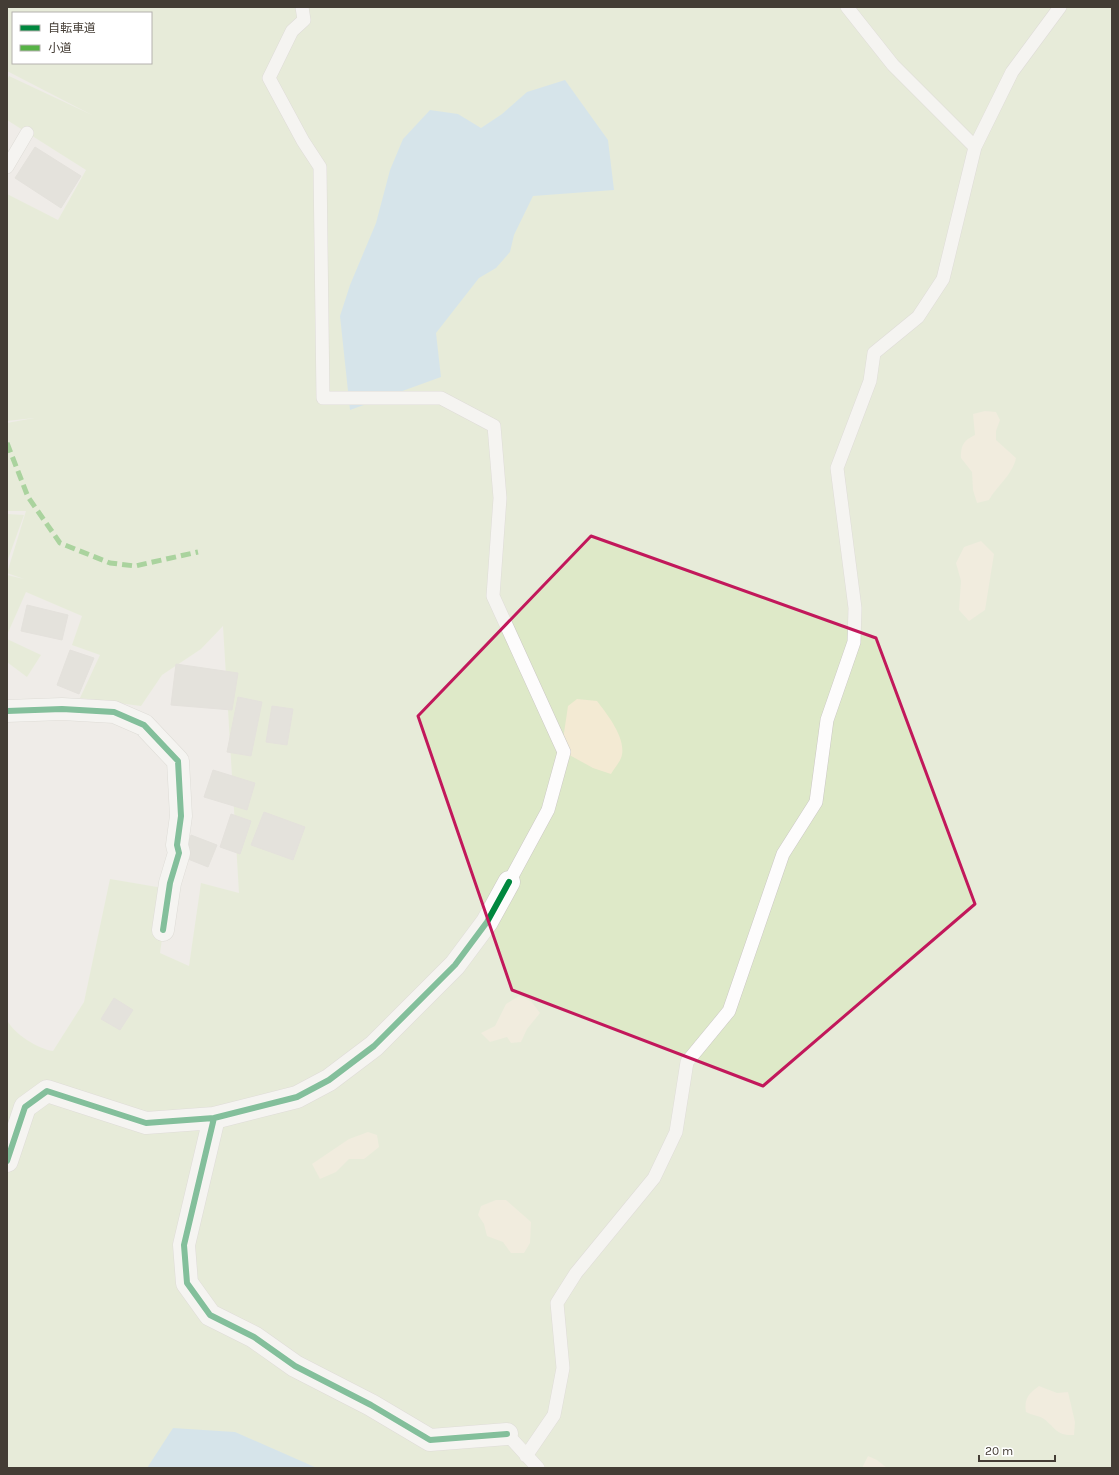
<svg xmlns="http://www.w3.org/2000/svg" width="1119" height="1475" font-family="Karla,'Noto Sans JP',sans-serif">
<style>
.green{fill:#dee9c8;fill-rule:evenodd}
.sand{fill:#f3ead3}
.water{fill:#b9daed}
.building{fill:#d7d4cf;stroke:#d7d3ce}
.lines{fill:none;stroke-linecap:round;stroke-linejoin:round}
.lane-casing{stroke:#cbc8c4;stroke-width:14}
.street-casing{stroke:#cbc8c4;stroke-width:23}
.lane{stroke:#fdfcfc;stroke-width:13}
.street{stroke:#fdfcfc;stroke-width:22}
.quiet{stroke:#57b346;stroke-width:5;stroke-dasharray:10 5;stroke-linecap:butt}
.cycleway-casing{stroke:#fff;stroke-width:8}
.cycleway{stroke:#00873e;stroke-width:6}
.marked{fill:none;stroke:#c2185b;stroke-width:3;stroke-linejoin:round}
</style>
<rect width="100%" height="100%" fill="#efece8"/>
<!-- green -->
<path class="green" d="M7,7H1112V1468H7V1020C14,1034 38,1049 53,1051L84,1002L110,879L169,889L160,953L189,966L201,883L239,893L223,626L201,649L162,675L141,706L80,698L100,655L72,645L82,616L26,592L7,635V575L24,579L7,573L26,511H7V423L34,418L7,421V194L58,220L86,170L7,120V80L9,76L92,115L7,71ZM13,13H151V63H13Z
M7,514L24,515L7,562Z
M7,639L41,655L27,677L7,662Z"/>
<!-- sand -->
<path class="sand" d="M985,411L996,412L1000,420L996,431V440L1016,458C1013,474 997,486 989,500L977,503L973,490L972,472L961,458C961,445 963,441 975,435L973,414Z
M981,541L994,554L985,610L969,621L959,610L961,581L956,563L964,547Z
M577,699L597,701C607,714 628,740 621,758C619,763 614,769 611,774L593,768L564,752V733L568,706Z
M519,996L531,1001L540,1013L527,1029L521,1042L511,1043L507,1037L490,1042L481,1033L495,1026L506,1004Z
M368,1132L377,1135L379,1147L364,1159H349L336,1172L320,1179L312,1164L349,1139Z
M496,1200H506L531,1222L530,1243L524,1253H511L503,1242L487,1236L484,1224L478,1215L481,1206Z
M1039,1386L1057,1393L1068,1392L1075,1422L1074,1435C1056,1436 1056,1428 1044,1419C1040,1416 1031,1415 1026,1412C1024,1399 1028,1394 1039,1386Z
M868,1456L877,1460L887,1468H862Z"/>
<!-- water -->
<path class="water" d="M565,80L608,140L614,190L533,196L514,235L510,252L496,268L479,278L436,333L441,377L350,410L340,316L350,285L376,223L390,170L403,139L430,110L458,114L481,128L502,114L527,92Z
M173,1428L235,1432L317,1468H147Z"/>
<!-- building -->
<path class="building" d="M35,147L81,176L61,208L15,178Z
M27,605L68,615L62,640L21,631Z
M70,650L94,658L79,694L57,685Z
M176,664L238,673L232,710L171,705Z
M238,697L262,702L251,756L227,752Z
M272,706L293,709L287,745L266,742Z
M213,770L255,783L247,810L204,797Z
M264,812L305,827L293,860L251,845Z
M231,814L251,821L240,854L220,847Z
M191,835L217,845L208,867L183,857Z
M114,998L133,1010L120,1030L101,1019Z"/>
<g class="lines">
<defs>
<path id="lane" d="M302,7L304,20L292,31L269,78L303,141L320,167L323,398H441L494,426L500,498L493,596L564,752L548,810L509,882
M847,7L893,65L975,147L1012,72L1060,7
M7,167L27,133
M507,1434L538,1468
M526,1456L554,1415L563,1368L557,1303L576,1273L654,1178L676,1132L687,1062L729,1011L783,854L816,802L827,720L854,642L855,608L837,468L870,381L874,353L918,317L943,279L975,147"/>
<path id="street" d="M7,711L62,709L114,712L144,725L178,761L181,816L177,845L179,853L170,883L163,930
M214,1118L184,1245L187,1283L210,1315L254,1337L295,1366L371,1405L430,1440L507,1434
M7,1161L25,1107L47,1091L146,1123L214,1118L297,1097L329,1080L374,1046L455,965L487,922L509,882"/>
</defs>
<!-- lane casing -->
<use href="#lane" class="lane-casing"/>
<!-- street casing -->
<use href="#street" class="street-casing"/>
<!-- lane -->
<use href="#lane" class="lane"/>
<!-- street -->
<use href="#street" class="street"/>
<!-- quiet -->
<path class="quiet" d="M7,443L28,497L60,543L110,563L135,566L198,552"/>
<defs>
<path id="cycleway" d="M7,711L62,709L114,712L144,725L178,761L181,816L177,845L179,853L170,883L163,930
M214,1118L184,1245L187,1283L210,1315L254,1337L295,1366L371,1405L430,1440L507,1434
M7,1161L25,1107L47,1091L146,1123L214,1118L297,1097L329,1080L374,1046L455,965L487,922L509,882"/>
</defs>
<!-- cycleway casing -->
<use href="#cycleway" class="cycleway-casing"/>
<!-- cycleway -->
<use href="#cycleway" class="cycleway"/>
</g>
<!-- marked area -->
<path d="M0 0H1119V1475H0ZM591,536L876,638L975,904L763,1086L512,990L418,716Z" fill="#efece8" fill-opacity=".55" fill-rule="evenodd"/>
<path class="marked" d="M591,536L876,638L975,904L763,1086L512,990L418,716Z"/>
<!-- border -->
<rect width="1119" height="1475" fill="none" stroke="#443d35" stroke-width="16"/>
<!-- legend -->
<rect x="12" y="12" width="140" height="52" fill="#ffffff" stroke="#b4b1ae"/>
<rect x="20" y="25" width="20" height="6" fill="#00873e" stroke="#b4b1ae"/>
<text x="48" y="32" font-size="12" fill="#443d35">自転車道</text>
<rect x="20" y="45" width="20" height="6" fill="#57b346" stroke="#b4b1ae"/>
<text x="48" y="52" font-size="12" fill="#443d35">小道</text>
<!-- scale -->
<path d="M979 1455v6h76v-6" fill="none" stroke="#443d35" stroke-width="2"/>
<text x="985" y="1455" font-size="12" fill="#443d35" stroke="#ffffff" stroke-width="3" paint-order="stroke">20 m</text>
</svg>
